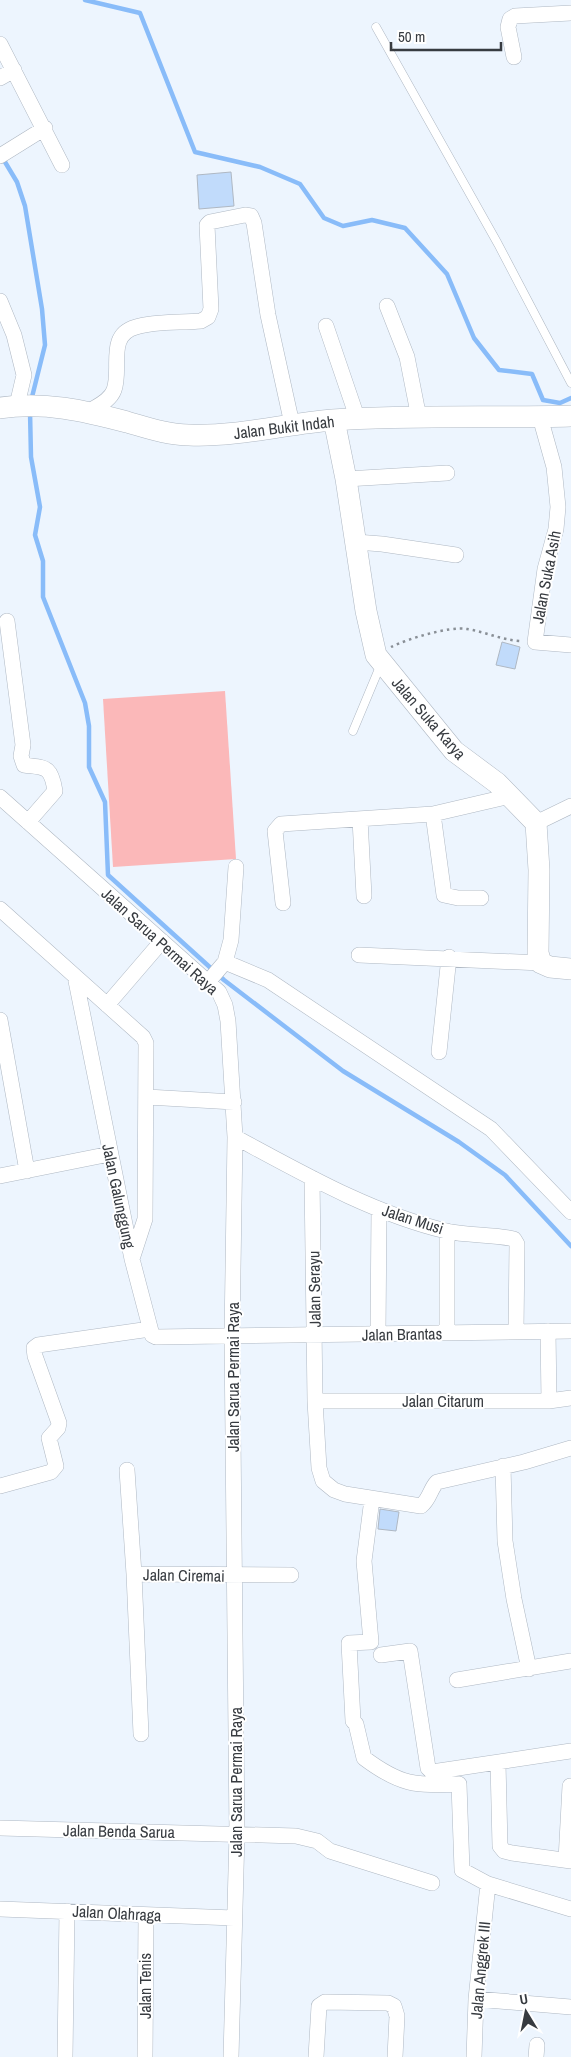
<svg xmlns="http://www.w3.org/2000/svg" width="571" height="2057" font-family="'Archivo Narrow',sans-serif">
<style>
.green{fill:#fbb8b9}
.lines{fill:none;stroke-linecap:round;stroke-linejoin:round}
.stream{stroke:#89bcf9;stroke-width:4.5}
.building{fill:#c1dbfb;stroke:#afb8c3}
.lane-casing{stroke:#afb8c3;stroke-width:9}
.street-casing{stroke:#afb8c3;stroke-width:16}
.secondary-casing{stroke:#afb8c3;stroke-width:22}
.path{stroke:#898f96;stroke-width:2.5;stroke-dasharray:2.5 4;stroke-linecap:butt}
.lane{stroke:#fff;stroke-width:8}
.street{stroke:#fff;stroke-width:15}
.secondary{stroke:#fff;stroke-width:21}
.labels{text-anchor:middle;stroke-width:4;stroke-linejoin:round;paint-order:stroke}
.street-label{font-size:16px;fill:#373b40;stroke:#fff}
</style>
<rect width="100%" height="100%" fill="#edf5fe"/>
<!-- green -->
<path class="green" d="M225,691L236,859L113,867L103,699Z"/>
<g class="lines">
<!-- stream -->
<path class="stream" d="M85,0L140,13L195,152L260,167L300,184L324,218L343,226L372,220L405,228L447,274L474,338L499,370L532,374L543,400L560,403L571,398
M2,157L17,182L25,206L42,309L45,345L31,401
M30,411L31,457L40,507L35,535L43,561V597L85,703L89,726V767L105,802L108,875L224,980L343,1071L459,1142L505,1175L571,1246"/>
</g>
<!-- building -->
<path class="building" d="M231,172L234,206L199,209L197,175Z
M502,642L520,647L515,669L496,665Z
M380,1509L399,1512L396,1531L378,1529Z"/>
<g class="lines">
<defs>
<path id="lane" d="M376,27L498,244L571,383
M353,731L381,664"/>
<path id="street" d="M0,44L62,165
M514,57L508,27L510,19L515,16L571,13
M0,78L14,70
M0,156L45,128
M0,301L14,335L24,375L17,405
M387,306L407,357L419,418
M326,326L358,420
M88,412C97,406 110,401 114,390C122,369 106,335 136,327C156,321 180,323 201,321L208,317L211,309L207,225L210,222L245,215L251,216L254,223L268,315L292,424
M540,417L554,467L558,507L556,529L545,569L535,642L571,645
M346,479L447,473
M356,542L382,544L456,555
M7,621L23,745L21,756L24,765C45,768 51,765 55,791L28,822
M0,797L219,992L225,1005L228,1021L235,1137L232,1336L237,1833L231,2057
M433,814L444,895L458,898H481
M360,819L364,896
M536,823L571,806
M283,903L275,831L281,824L433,814L510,796
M0,909L143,1037L146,1043L145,1219L132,1259
M359,955L541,963
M225,962L268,980L491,1129L571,1212
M75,976L132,1259L152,1335L156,1337L571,1331
M208,982L225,962L231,940L236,867
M107,1005L162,941
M0,1020L27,1171
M439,1052L449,957
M147,1097L234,1102
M235,1137C302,1173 371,1213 446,1231C468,1236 492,1234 514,1239L517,1244L516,1332
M0,1176L110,1154
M312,1178L315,1401L319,1468L323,1481L334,1490L345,1494L421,1506C430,1499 430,1489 437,1482L524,1462L571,1448
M548,1331L549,1401
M447,1333V1231
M378,1335L379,1209
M315,1401H549L571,1398
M503,1466L505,1541L514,1599L529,1669
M127,1470L134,1574L141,1734
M0,1486L51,1472L56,1466L49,1438L58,1428L59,1423L35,1356L34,1348L38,1345L150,1329
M372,1499L364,1561L371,1642L349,1643L353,1721L356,1724L364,1758C400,1785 415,1786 459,1784L462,1870L488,1884L571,1909
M134,1574L291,1575
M381,1655L410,1651L428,1768L432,1772L571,1751
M457,1680L571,1661
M498,1763L500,1846L504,1851L512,1853L571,1861
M0,1828L296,1836L317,1841L330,1851L432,1883
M566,1860L570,1786
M0,1909L234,1918
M476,1999L571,2007
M65,2057L67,1911
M145,2057L146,1915
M316,2057L319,2006L325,2002L388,2003L394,2006L397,2016L395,2057
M474,2057L476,1999L488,1884
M536,2057L537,2045"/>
<path id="secondary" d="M0,408C44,401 85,411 127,422C148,428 168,435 189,435C237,437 285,424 332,420C412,415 492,418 571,416
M334,420L346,479L366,611L376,655L454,751L497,783L536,823L539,870L538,953L541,963L550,967L571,969"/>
</defs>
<!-- lane casing -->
<use href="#lane" class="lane-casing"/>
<!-- street casing -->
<use href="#street" class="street-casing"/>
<!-- secondary casing -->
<use href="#secondary" class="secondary-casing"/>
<!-- path -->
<path class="path" d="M391,647C407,639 449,626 467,629C486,632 501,640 521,641"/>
<!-- lane -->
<use href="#lane" class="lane"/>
<!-- street -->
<use href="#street" class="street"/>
<!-- secondary -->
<use href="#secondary" class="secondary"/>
</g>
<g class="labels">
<!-- street labels -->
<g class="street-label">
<text transform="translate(284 427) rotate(-7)" y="6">Jalan Bukit Indah</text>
<text transform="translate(546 577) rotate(-79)" y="6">Jalan Suka Asih</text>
<text transform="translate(429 718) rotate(49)" y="6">Jalan Suka Karya</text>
<text transform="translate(160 941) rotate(42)" y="6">Jalan Sarua Permai Raya</text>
<text transform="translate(119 1196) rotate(78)" y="6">Jalan Galunggung</text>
<text transform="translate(413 1219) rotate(18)" y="6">Jalan Musi</text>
<text transform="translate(314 1289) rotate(-91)" y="6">Jalan Serayu</text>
<text transform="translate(402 1334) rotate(-1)" y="6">Jalan Brantas</text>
<text transform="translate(233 1377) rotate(-90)" y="6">Jalan Sarua Permai Raya</text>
<text x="443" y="1407">Jalan Citarum</text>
<text transform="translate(184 1575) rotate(1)" y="6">Jalan Ciremai</text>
<text transform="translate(236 1782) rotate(-90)" y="6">Jalan Sarua Permai Raya</text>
<text transform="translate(119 1831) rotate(1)" y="6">Jalan Benda Sarua</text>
<text transform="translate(117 1913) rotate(3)" y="6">Jalan Olahraga</text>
<text transform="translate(480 1970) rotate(-85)" y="6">Jalan Anggrek III</text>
<text transform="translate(145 1986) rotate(-90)" y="6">Jalan Tenis</text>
</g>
</g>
<!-- north arrow -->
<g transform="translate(526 2012) rotate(350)" stroke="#ffffff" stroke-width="4" paint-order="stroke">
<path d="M0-4L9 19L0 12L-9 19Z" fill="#373b40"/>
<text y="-8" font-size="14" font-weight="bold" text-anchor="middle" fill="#373b40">U</text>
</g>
<!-- scale -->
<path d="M391 42v8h110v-8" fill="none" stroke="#373b40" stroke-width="2.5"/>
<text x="398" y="42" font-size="15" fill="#373b40" stroke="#ffffff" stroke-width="4" paint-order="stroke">50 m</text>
</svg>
